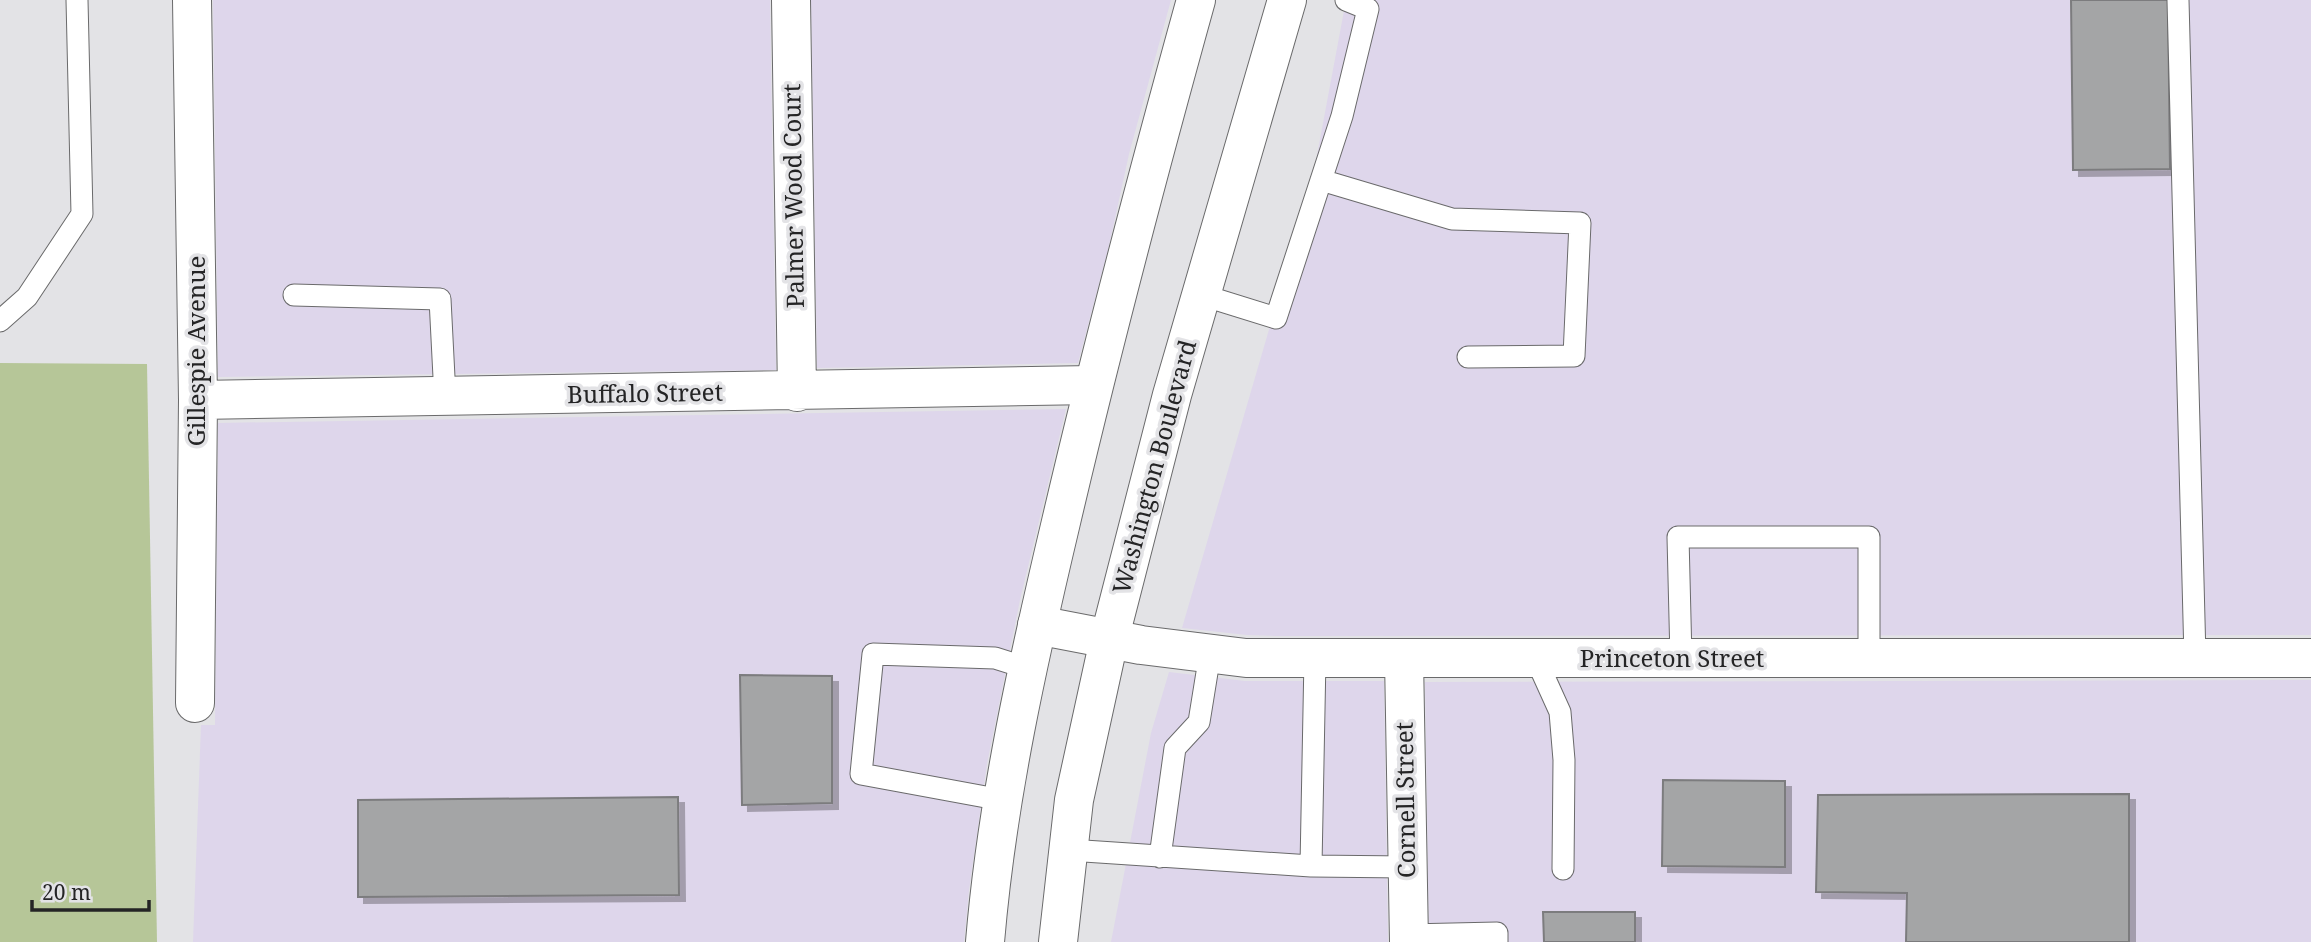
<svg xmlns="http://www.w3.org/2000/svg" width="2311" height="942" font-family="'Noto Serif',serif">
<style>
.commercial{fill:#ded6eb}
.green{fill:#b6c698}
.building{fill:#a4a5a6;stroke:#7c7c7e;stroke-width:2;filter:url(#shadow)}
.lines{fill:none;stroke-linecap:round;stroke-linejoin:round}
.service-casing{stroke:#6a6a6b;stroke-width:23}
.minor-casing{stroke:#6a6a6b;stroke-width:40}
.primary-casing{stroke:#6a6a6b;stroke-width:40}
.service{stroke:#fff;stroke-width:21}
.minor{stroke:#fff;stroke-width:38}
.primary{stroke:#fff;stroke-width:38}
.labels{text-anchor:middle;stroke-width:7;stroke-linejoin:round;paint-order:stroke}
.street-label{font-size:24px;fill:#242425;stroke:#e3e3e6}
</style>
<defs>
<filter id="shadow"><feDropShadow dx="6" dy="6" stdDeviation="0" flood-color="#0004"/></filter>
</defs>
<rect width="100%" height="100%" fill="#e3e3e6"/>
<!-- commercial -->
<path class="commercial" d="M213,0H770L776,370L218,377Z
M811,0H1171L1129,154L1109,246L1078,363L817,368Z
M1346,0H2311V635L1277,636L1247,635L1182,628L1312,182Z
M1066,409L1020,600L987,764L969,890L964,942H193L201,725H215L218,423Z
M1169,672L1245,681H1384L1388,942H1111L1151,733Z
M2311,680V942H1429L1425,682Z"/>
<!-- green -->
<path class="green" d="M0,363L147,364L157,942H0Z"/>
<!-- building -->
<path class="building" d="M2071,0H2168L2170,169L2073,170Z
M740,675L832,676V803L742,805Z
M1663,780L1785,781V867L1662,866Z
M2129,794V942H1906L1907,893L1816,892L1818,795Z
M678,797L679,895L358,897V800Z
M1543,912H1635V942H1544Z"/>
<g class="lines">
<defs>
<path id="service" d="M2178,0L2195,658
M1321,180L1452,219L1580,223L1574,356L1468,357
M294,295L440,299L445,397
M1202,295L1276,318L1342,116L1368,9L1346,0
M0,321L27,297L82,214L77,0
M1536,659L1560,712L1564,760L1563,869
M1681,659L1678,537H1869V658
M1002,800L861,774L873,654L995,658L1027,668
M1069,850L1311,866L1315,658
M1160,857L1175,748L1199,722L1210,654
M1311,866L1407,867
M1408,935L1497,933V942"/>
<path id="minor" d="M192,0L198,400L195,703
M791,0L797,392
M198,400L1093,385
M1037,625L1141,645L1246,658H2311
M1404,658L1409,942"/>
<path id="primary" d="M985,942C997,799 1028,661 1061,522C1102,347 1148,173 1196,0
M1058,942L1074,800L1109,640L1172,395L1287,0"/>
</defs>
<!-- service casing -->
<use href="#service" class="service-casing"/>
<!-- minor casing -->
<use href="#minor" class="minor-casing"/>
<!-- primary casing -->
<use href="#primary" class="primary-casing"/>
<!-- service -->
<use href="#service" class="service"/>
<!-- minor -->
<use href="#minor" class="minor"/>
<!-- primary -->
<use href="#primary" class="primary"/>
</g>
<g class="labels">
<!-- street labels -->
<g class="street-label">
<text transform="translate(794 196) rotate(-91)" y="8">Palmer Wood Court</text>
<text transform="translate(197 351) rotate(-90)" y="8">Gillespie Avenue</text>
<text transform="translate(645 394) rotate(-1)" y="8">Buffalo Street</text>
<text transform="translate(1155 467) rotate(-75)" y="8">Washington Boulevard</text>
<text x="1672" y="667">Princeton Street</text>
<text transform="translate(1406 800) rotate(-91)" y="8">Cornell Street</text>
</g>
</g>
<!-- scale -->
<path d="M32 900v10h117v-10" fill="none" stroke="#242425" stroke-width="3.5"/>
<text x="42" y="900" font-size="21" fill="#242425" stroke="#e3e3e6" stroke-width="5" paint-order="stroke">20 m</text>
</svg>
